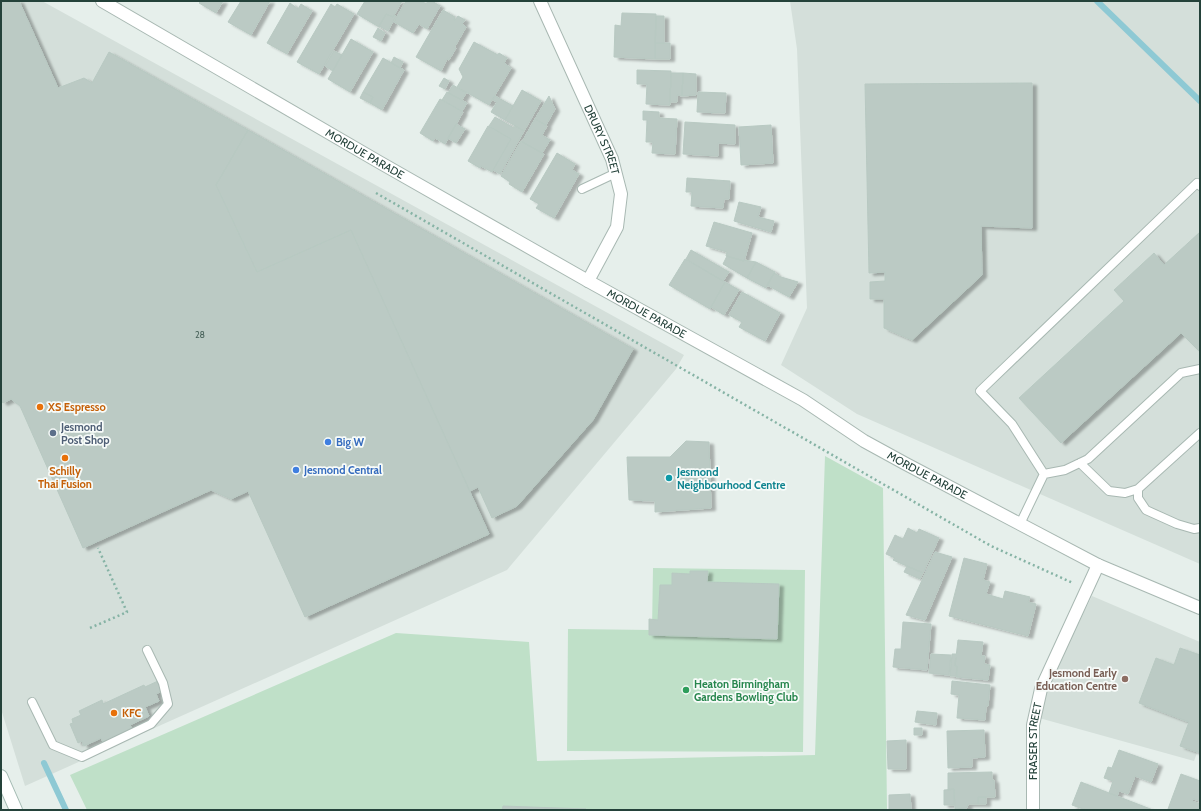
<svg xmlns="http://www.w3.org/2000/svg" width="1201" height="811" font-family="Cabin,sans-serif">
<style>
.built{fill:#d4dfda}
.green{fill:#bfe0c8}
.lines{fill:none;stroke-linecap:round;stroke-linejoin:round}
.stream{stroke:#8ec9d4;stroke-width:6}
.building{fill:#bbcac4;stroke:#b8c9c2;filter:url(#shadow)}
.service-casing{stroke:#a8b8b2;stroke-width:10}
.minor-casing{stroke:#a8b8b2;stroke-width:14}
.secondary-casing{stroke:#a4bbb3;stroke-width:14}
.path{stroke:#86b3a5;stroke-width:2.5;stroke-dasharray:2 3;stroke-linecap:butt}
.service{stroke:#fff;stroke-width:8}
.minor{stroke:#fff;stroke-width:12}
.secondary{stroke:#fff;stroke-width:12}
.food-dot{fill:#e8710a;stroke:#f7fbf9;stroke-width:1.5}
.service-dot{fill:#5c6f8a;stroke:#f7fbf9;stroke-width:1.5}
.shop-dot{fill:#3f7fe0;stroke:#f7fbf9;stroke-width:1.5}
.culture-dot{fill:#0f9aa8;stroke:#f7fbf9;stroke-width:1.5}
.education-dot{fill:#8d6e63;stroke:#f7fbf9;stroke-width:1.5}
.leisure-dot{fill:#2e9e5b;stroke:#f7fbf9;stroke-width:1.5}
.labels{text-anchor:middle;stroke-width:3.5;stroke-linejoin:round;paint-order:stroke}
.number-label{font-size:9px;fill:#4a645c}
.street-label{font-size:11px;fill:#24423a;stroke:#f7fbf9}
.food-label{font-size:11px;font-weight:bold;fill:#c56008;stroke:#f7fbf9;text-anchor:start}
.service-label{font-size:11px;font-weight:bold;fill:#4e5e75;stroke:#f7fbf9;text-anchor:start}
.shop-label{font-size:11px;font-weight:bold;fill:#366cbe;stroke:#f7fbf9;text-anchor:start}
.culture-label{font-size:11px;font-weight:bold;fill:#0d838f;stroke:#f7fbf9;text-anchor:start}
.education-label{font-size:11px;font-weight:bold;fill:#785e54;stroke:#f7fbf9;text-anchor:end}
.leisure-label{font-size:11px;font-weight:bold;fill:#27864d;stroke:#f7fbf9;text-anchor:start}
</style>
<defs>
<filter id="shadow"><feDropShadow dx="4.5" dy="2.5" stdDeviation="1" flood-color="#0004"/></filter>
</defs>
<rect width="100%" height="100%" fill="#e6efeb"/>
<!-- built -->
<path class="built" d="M1,1H42L684,355L676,369L507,570L25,786L1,709Z
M790,1H1200V564L857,414L781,365L807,308L797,49Z
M1092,596L1200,642V745L1194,761L1032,716Z"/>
<!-- green -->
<path class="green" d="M825,456L883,488L887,810H87L70,775L396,633L529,642L537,761L815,755Z
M653,568L805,570L803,752L567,751L568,629L652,630Z"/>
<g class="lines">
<!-- stream -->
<path class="stream" d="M1097,1L1200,101
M44,763L66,810"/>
</g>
<!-- building -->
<path class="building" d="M1,1H19L58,88L84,78L92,83L109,52L248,130L216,185L257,272L351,230L489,534L305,617L248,491L231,499L211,490L83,548L20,406L11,399L3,403L1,400Z
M201,1H223L216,13L199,3Z
M241,1H270L251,35L228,22Z
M365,1H402L393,17L386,14L379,27L357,14Z
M406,1H422L426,4L428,1H432L440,6L427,29L419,24L413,33L394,22Z
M290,3L298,9L301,4L312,11L287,54L267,43Z
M331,4L335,7L337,4L354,14L319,74L297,62Z
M443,10L455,17L454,20H455L458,16L465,20L462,24L466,27L454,48H456L449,60L447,59L441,71L416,57Z
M622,13L656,14L655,59L614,57L615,25L621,26Z
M386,14L393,17L394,15L396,16L388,31L379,26Z
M656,16H664V43H655Z
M378,28L385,33L381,41L373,37Z
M351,39L373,52L350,92L328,79Z
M474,42L498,55L499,53L507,58L504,63L511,68L489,105L457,87L463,77L459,69Z
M655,43H670V59H655Z
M334,51L342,55L333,71L325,66Z
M394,57L403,62L400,68L391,63Z
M383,58L404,70L382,110L370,103L373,97L363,92Z
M637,70L671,71L670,105L646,104L647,84H637Z
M671,73H683L682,96L677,95V102H670Z
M683,73L696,74V95L682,96Z
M444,78L449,81L445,89L439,86Z
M1032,83V228L981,226L982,275L912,340L884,328V299H870V282L885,281V272L869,273L865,84Z
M453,85L466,93L462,100L448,93Z
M522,90L541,101L524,131L505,120Z
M363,92L373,97L370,103L360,98Z
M447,92L467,103L462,111L442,100Z
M698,92L726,93L725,113L697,112Z
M495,96L513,106L505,120L491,112L497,102L493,100Z
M549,96L555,109L546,125L535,119Z
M440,99L463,112L445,144L435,138L433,141L420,133Z
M643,111L659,112V118L677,119L675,154L652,153L653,142H646L647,120H643Z
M495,117L514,128L515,126L524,131L500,174L493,170L511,139L489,126Z
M535,119L547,126L542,135L550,140L542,153L522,142Z
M685,122L735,125V144L718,143V156L683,154Z
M456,124L465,129L456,143L448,138Z
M771,125L773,163L741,165L739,127Z
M488,126L511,139L492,172L481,166L480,168L468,161Z
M248,130L633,349L593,420L517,506L492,518L478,487L470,491L351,230L257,272L216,185Z
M521,141L544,154L522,192L509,184L510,182L501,176Z
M557,153L575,164L572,170L579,174L554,218L536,208L539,204L530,199Z
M687,178L730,181L729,199H724L723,208L691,206L692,192H686Z
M739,202L761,207L758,217L774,221L771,232L734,221Z
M714,222L752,233L744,261L726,256L727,252L706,246Z
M1200,232V350L1199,351L1181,333L1061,443L1019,398L1124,301L1114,290L1154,253L1164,265Z
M691,250L729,272L723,281L686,259Z
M727,256L744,261V260L756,262L747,278L723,264Z
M685,259L725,282L710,309L669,285Z
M756,262L775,272L766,288L747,278Z
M774,273L781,277L798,282L789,297L767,285Z
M725,282L739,290L724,315L711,307Z
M742,292L780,313L765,341L739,327L742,322L729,315Z
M686,441L709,442L711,508L655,512V501L629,500L627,457H670Z
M908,528L917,533L919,529L939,538L923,573L893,560L895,558L886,554L895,535L903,539Z
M935,552L952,557L925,620L906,615Z
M964,558L987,564L983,580L990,582L986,594L1003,599L1005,591L1030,597L1028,602L1036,604L1028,636L949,616Z
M907,566L923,573L920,579L904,572Z
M690,571H708L707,582L779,584L777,639L649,635V619L658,620L660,585H672V573L690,574Z
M903,622L931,624L927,670L893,667L895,649H901Z
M958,640L983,642L981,656H985L984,664L990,665L988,680L956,677L957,666H955Z
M1180,648L1200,655V753L1180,746L1189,722L1139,703L1156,658L1174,665Z
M931,654L951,655L949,675L929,673Z
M952,654H956L955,666H957V676H950Z
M158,681L162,691L156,694L159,701L145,707L149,716L130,725L133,731L104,745L101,738L84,746L82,741L78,743L70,724L73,723L72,719L81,715L79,711L102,700L103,704L144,685L145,687Z
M952,681L990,685L988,706H986L985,720L957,718L959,695L951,694Z
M917,711L937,713L936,725L915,722Z
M914,728H922V735H914Z
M984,730L985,757L972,758V767L948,768L947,731Z
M906,740V769H888L887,741Z
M1119,750L1158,764L1151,782L1135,776L1128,794L1119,791L1117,796L1109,793L1113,781L1104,778L1108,767L1112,768Z
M992,772V780H994L995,797H978V804H968L967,808L955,809L954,789L948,790V773Z
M1181,774L1200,781V801L1193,799L1192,801L1200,804L1198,810L1168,809Z
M1081,782L1109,793L1153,810H1086L1072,805Z
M954,789V805H944V790Z
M910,794L911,810H889V795Z
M978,797H986V804H978Z
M503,806L586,809L502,810Z"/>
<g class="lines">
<defs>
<path id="service" d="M582,189L616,173
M1080,463L1109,491L1125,493L1138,489L1200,433
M1044,474L1012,424L980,391L1197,183L1200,186
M1044,474L1065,470L1088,459L1181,373L1200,369
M1138,489V498L1146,510L1177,524L1194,529L1200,528
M1020,524L1044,474
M32,702L53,745L82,757L151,724L168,704L163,683L147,650"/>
<g id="minor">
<path id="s1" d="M102,1L379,162L588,281L803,400L864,441L906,464L1098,565L1200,608"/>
<path id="s2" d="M540,1L612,159L621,194L617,227L588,281"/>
<path id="s3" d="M1033,810V725L1041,689L1098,565"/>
</g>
<path id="secondary" d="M1,776L16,810"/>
</defs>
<!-- service casing -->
<use href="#service" class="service-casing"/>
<!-- minor casing -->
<use href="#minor" class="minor-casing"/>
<!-- secondary casing -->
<use href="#secondary" class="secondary-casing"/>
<!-- path -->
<path class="path" d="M376,193L991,546L1073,583
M90,628L127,612L98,548"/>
<!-- service -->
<use href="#service" class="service"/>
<!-- minor -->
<use href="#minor" class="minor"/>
<!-- secondary -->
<use href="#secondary" class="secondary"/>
</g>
<!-- markers -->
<g class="food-dot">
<circle cx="40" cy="407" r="4"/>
<circle cx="65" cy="458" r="4"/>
<circle cx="114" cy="713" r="4"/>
</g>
<circle class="service-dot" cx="53" cy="433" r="4"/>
<g class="shop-dot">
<circle cx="328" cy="442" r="4"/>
<circle cx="296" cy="470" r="4"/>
</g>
<circle class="culture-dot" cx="669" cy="478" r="4"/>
<circle class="education-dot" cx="1125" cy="679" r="4"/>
<circle class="leisure-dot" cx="686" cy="690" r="4"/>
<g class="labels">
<!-- number labels -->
<g class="number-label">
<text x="200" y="338">28</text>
</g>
<!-- street labels -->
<g class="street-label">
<text dy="4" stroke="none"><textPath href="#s2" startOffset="152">DRURY STREET</textPath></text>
<text dy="4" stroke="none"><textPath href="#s1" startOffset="304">MORDUE PARADE</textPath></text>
<text dy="4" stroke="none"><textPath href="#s1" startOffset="628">MORDUE PARADE</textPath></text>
<text dy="4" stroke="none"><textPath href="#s1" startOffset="952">MORDUE PARADE</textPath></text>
<text dy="4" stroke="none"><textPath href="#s3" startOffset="69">FRASER STREET</textPath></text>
</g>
<!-- food labels -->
<g class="food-label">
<text x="48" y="411">XS Espresso</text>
<text x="65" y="475" text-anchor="middle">Schilly<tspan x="65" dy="13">Thai Fusion</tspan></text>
<text x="122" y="717">KFC</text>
</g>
<!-- service labels -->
<g class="service-label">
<text x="61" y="431">Jesmond<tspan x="61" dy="13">Post Shop</tspan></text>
</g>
<!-- shop labels -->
<g class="shop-label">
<text x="336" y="446">Big W</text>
<text x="304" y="474">Jesmond Central</text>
</g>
<!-- culture labels -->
<g class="culture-label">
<text x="677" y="476">Jesmond<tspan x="677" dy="13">Neighbourhood Centre</tspan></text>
</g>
<!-- education labels -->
<g class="education-label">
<text x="1117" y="677">Jesmond Early<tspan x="1117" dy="13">Education Centre</tspan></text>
</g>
<!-- leisure labels -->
<g class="leisure-label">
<text x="694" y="688">Heaton Birmingham<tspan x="694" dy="13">Gardens Bowling Club</tspan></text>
</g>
</g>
<!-- border -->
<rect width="1201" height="811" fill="none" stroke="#24423a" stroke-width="4"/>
</svg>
